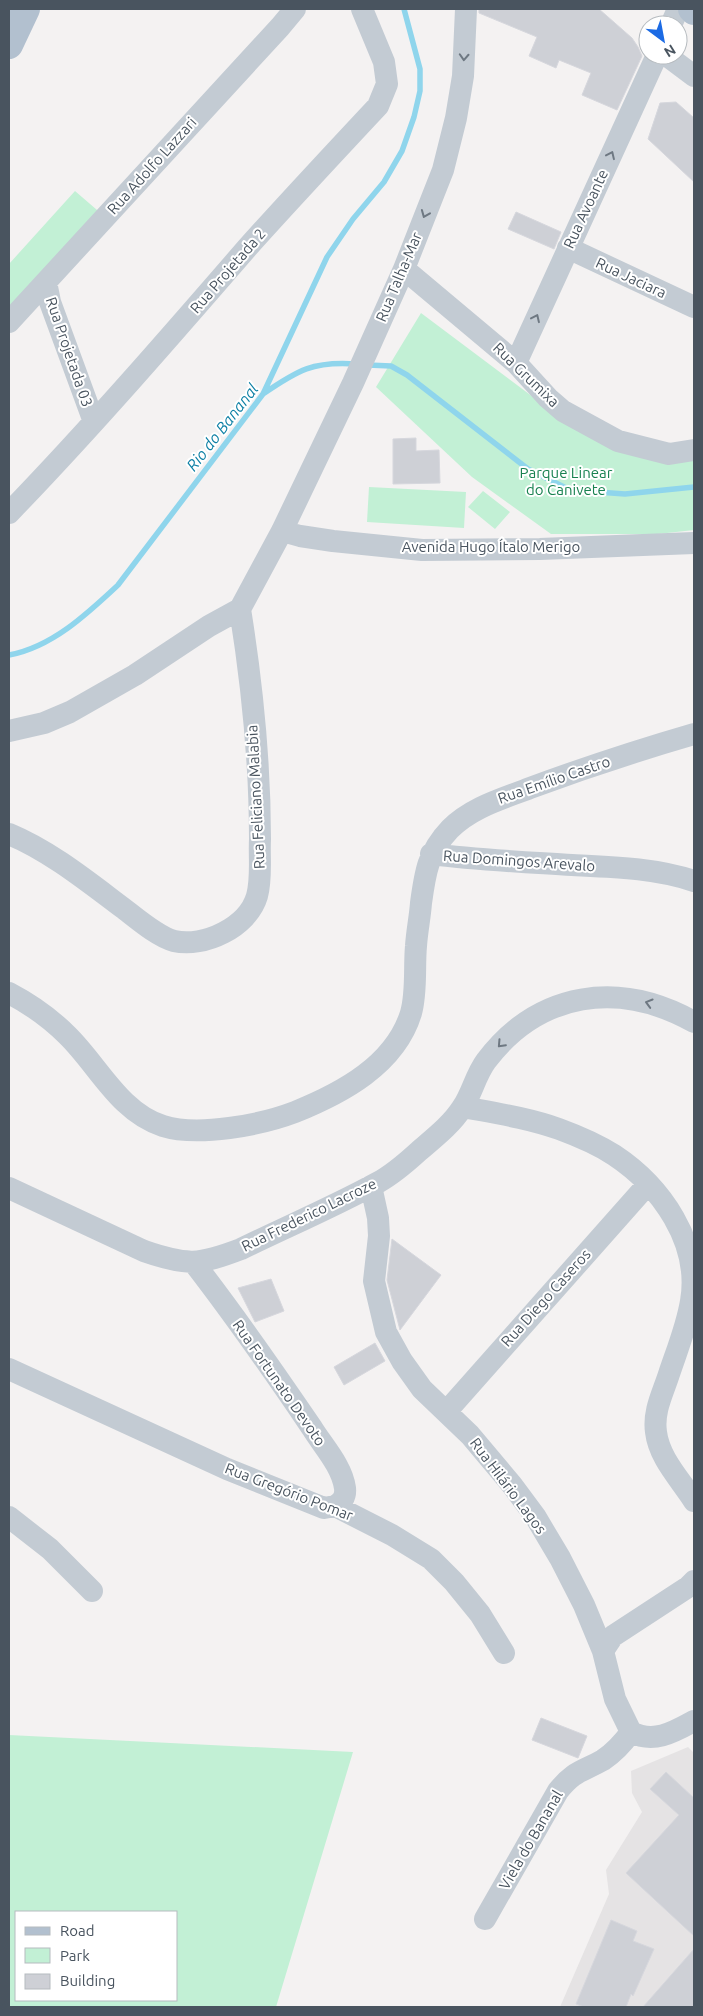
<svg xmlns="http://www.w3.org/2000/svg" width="703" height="2016" font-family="Ubuntu,sans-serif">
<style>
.education{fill:#e5e3e4}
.green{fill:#c2f0d5;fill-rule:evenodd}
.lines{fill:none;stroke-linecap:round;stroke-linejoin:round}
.stream{stroke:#8fd5ec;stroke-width:5.5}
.building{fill:#ced0d6;stroke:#d6d7dd}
.minor{stroke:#c3cbd3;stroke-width:22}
.major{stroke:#b2c0cf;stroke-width:28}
.oneway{stroke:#6e7882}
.labels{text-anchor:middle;stroke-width:4;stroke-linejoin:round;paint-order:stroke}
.street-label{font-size:15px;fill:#49545f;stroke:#fff}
.park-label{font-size:15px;fill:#198251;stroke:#fff}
.water-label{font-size:16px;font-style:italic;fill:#0e80a5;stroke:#fff}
</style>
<rect width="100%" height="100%" fill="#f4f2f2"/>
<!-- education -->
<path class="education" d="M688,1747L694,1753V2007H560L609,1894L606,1870L642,1812L632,1793L631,1771Z"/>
<!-- green -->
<path class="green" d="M75,191L104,216L9,316V264Z
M421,313L561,418L694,451V530L658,534H551L472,477L376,387Z
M369,487L466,492L464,528L367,522Z
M483,491L510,512L495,529L468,507Z
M9,1735L353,1752L276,2007H9ZM176,1912V2000H16V1912Z"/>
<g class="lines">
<!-- stream -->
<path class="stream" d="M368,365L391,366L407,375L528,469L570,490L625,494L694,487
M263,394L327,257L353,219L384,182L402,151L414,117L420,91V69L404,9
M9,655C52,647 87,614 118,585L263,394C298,370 313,361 356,364"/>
</g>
<!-- building -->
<path class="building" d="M479,9H599L632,38L638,47L642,56L617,110L582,95L591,73L559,60L556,68L529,56L537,37L479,13Z
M676,102L694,118V182L648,139L660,103Z
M516,212L561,232L554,249L508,229Z
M416,438V451L439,450L440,483L393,484V439Z
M392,1239L441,1275L400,1330L387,1280Z
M271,1279L284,1311L255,1322L238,1288Z
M375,1343L385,1361L344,1385L334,1367Z
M541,1718L587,1736L578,1758L532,1740Z
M666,1772L694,1798V1936L626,1873L679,1815L650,1789Z
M611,1920L637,1931L633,1941L654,1949L633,1996L631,1994L626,2007H584L576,2004Z
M694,1949V2007H643Z"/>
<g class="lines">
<!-- minor -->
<path class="minor" d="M671,25L678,9
M666,55L694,76
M568,248L694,307
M404,269L516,363L548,398L563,411L618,441L669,454L694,450
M46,282L50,302L94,422
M9,322L280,27L295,9
M516,363L657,55
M9,513C91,428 169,338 247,248C290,200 334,153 378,106L387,84L384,62L362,9
M282,531L300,536L333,541L422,550L540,549L694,543
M9,731L44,723L70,712L135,675L209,626L240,609L282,531L353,383L404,269L443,170L456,118L463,76L466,9
M9,834C50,851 87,881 123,908C136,918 158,937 174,941C204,948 248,927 257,896C262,878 259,858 260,839C260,763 252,684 240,609
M431,854C478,860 525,862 572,865C613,867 655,868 694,881
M9,993C30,1004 50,1018 67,1035C98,1065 119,1112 163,1126C198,1137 261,1125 295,1112C342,1093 395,1065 411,1013C417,992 414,967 416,946C417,931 420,917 421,903C425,873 428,852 450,829C472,807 502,799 530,788C584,768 639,750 694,734
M463,1107C495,1113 528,1118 559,1129C578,1136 597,1144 614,1155C661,1186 701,1243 691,1301C687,1326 677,1350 669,1374C663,1393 653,1411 656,1432C659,1458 680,1479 694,1501
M371,1186L378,1218L379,1236L374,1281L386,1332L402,1361L422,1389L470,1435L512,1485L535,1516L560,1558L584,1605L603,1651L615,1699L631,1732C654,1744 674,1732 694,1721
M9,1188L144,1251C187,1266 199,1265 241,1249C286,1227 333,1207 377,1183C392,1175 407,1162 419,1151C434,1138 451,1125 462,1108C472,1094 475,1076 486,1061C539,991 619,980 694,1022
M194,1263C235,1316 274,1372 312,1428C323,1446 342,1466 345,1488C346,1497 342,1502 335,1506
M9,1369L227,1469L324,1508L335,1506L392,1535L431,1559L454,1582L480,1614L504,1653
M446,1412L648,1184
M9,1517L50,1549L92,1591
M603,1651L613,1636L688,1587L694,1581
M485,1919L558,1791C575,1770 582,1772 603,1760C615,1752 623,1743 631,1732"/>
<!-- major -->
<path class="major" d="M692,9L694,11
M9,45L26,9"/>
</g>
<!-- one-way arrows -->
<defs><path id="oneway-chevron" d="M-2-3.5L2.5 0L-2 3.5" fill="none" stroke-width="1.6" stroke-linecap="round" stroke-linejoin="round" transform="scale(1.25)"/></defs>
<g class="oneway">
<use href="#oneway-chevron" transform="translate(464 57) rotate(93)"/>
<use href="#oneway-chevron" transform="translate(611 155) rotate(-65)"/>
<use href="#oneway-chevron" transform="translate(425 214) rotate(112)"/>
<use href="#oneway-chevron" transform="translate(536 318) rotate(-65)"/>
<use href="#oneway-chevron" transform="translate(649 1003) rotate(-164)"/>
<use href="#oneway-chevron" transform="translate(501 1044) rotate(133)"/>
</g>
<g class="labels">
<!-- street labels -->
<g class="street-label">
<text transform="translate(152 166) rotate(-48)" y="5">Rua Adolfo Lazzari</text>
<text transform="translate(586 209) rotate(-65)" y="5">Rua Avoante</text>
<text transform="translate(228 271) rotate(-49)" y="5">Rua Projetada 2</text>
<text transform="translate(399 277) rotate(-67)" y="5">Rua Talha-Mar</text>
<text transform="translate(631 278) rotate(25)" y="5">Rua Jaciara</text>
<text transform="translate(69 352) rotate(71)" y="5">Rua Projetada 03</text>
<text transform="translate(526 375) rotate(44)" y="5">Rua Grumixa</text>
<text x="491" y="552">Avenida Hugo Ítalo Merigo</text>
<text transform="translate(554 780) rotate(-19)" y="5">Rua Emílio Castro</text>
<text transform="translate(256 797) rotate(-93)" y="5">Rua Feliciano Malabia</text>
<text transform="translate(519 861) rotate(4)" y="5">Rua Domingos Arevalo</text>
<text transform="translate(309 1215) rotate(-26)" y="5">Rua Frederico Lacroze</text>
<text transform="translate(546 1298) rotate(-48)" y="5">Rua Diego Caseros</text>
<text transform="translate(279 1383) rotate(55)" y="5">Rua Fortunato Devoto</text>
<text transform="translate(508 1486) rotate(53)" y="5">Rua Hilário Lagos</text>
<text transform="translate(289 1492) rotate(21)" y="5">Rua Gregório Pomar</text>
<text transform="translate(531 1840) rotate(-60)" y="5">Viela do Bananal</text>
</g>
<!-- park labels -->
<g class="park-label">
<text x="566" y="478">Parque Linear<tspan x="566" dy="17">do Canivete</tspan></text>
</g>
<!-- water labels -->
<g class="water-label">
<text transform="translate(222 427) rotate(-52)" y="6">Rio do Bananal</text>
</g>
</g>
<!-- border -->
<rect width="703" height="2016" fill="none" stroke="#49545f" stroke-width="20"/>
<!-- legend -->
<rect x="15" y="1911" width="162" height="90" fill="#ffffff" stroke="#b6bbbf"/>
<rect x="25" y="1927" width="25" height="8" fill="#b2c0cf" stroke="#b6bbbf"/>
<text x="60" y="1936" font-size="15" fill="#49545f">Road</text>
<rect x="25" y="1948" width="25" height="15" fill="#c2f0d5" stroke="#b6bbbf"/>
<text x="60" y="1961" font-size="15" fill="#49545f">Park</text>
<rect x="25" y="1974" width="25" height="15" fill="#ced0d6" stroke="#b6bbbf"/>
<text x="60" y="1986" font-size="15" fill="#49545f">Building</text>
<!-- north arrow -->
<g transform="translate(663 40) rotate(148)"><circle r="24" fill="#ffffff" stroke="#b6bbbf"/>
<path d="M0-4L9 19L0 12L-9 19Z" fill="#1c6be4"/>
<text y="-8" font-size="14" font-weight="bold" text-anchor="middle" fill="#49545f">N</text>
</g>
</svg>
